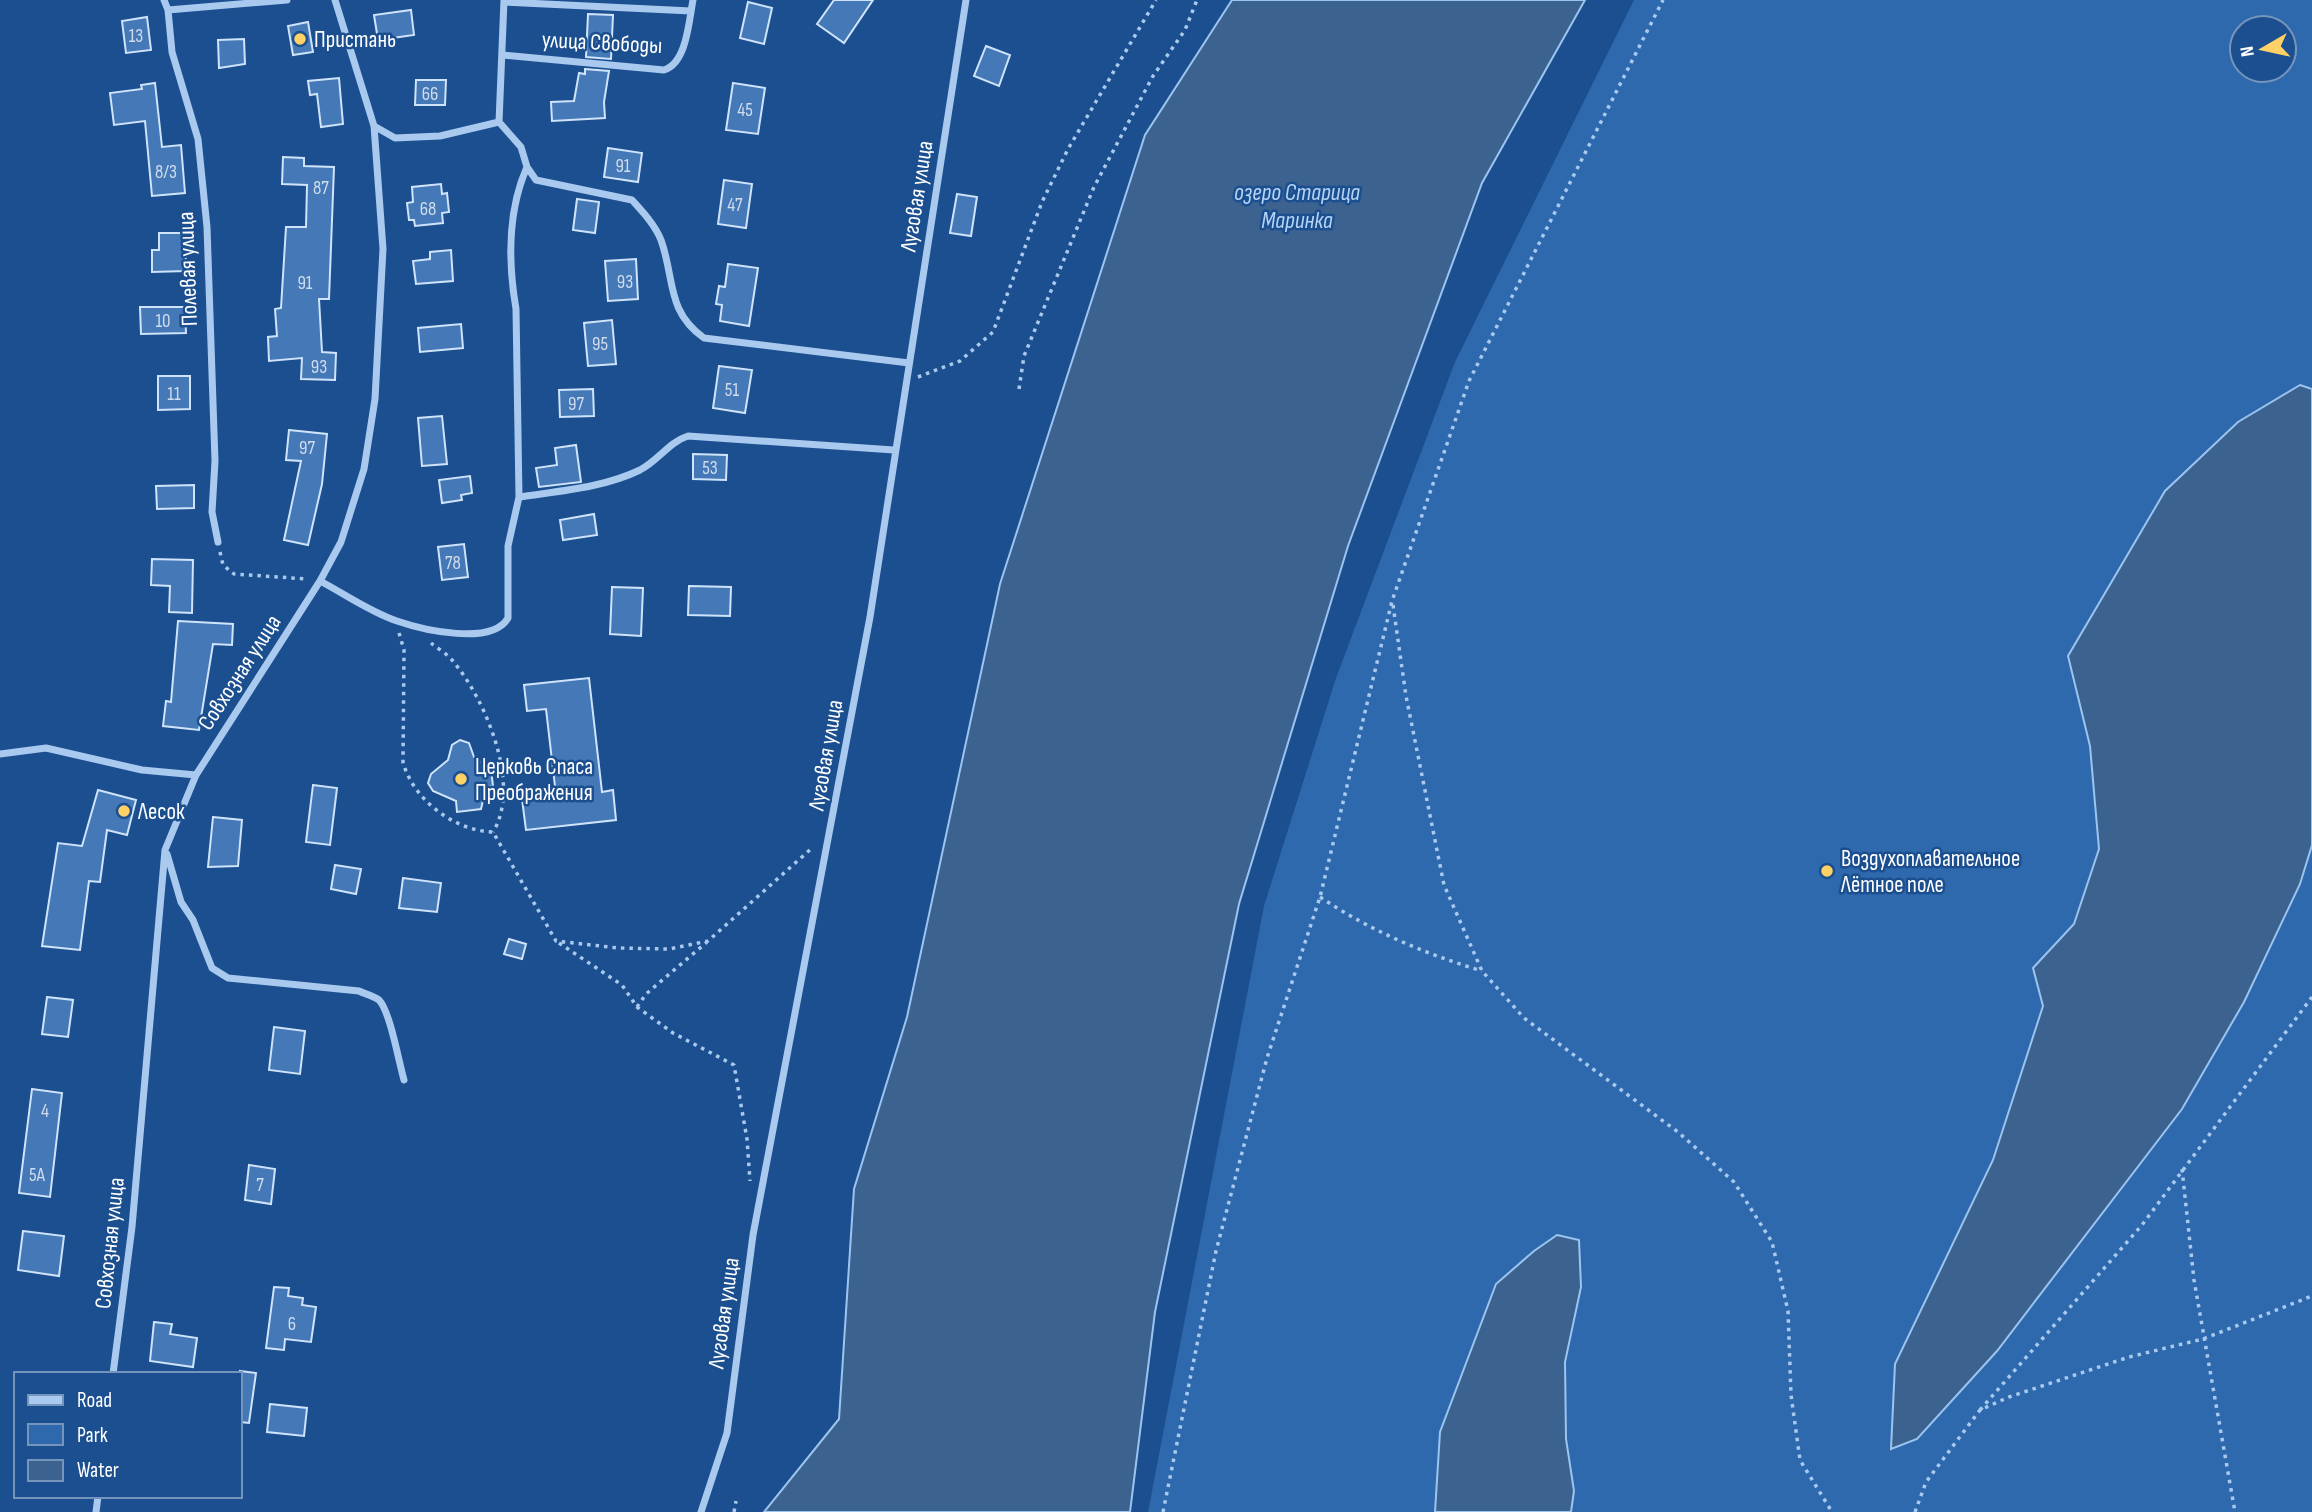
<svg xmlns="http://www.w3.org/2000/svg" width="2312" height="1512" font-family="'Sofia Sans Condensed',sans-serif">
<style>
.green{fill:#2e69ad;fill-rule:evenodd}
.water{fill:#3c6290;stroke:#9cc4f0;stroke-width:2}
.building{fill:#4478b7;stroke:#cfe3fa;stroke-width:2}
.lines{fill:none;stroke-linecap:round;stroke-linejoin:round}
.path{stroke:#a9c9ee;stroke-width:3.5;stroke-dasharray:3.5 5;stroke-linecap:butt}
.street{stroke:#a9c9ee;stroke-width:7}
.poi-dot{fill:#ffd166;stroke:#1b4f8f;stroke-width:2.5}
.labels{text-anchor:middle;stroke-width:5;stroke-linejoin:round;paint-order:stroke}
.number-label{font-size:19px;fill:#d0dded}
.poi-label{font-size:23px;fill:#fff;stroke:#1b4f8f;text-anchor:start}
.street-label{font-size:23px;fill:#fff;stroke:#1b4f8f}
.water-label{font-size:24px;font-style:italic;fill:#b5d3f5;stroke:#1b4f8f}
</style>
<rect width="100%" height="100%" fill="#1b4f8f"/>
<!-- green -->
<path class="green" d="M1634,0H2312V1512H1148L1264,906L1336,678L1455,362ZM2242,28H2284V70H2242Z"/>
<!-- water -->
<path class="water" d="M1232,0H1585L1482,183L1348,546L1239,904L1155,1312L1130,1512H764L839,1419L854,1189L907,1017L1000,584L1145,135Z
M2300,385L2312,389V845L2300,884L2244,1002L2182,1109L1997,1351L1917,1439L1891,1449L1895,1364L1993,1160L2043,1006L2033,968L2074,924L2099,849L2090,746L2068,656L2165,491L2238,422Z
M1557,1235L1579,1240L1581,1287L1565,1362L1566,1439L1574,1491L1571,1512H1435L1440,1432L1496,1284L1534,1251Z"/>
<!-- building -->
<path class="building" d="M834,0H873L844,43L817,24Z
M748,2L772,8L764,44L740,38Z
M411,10L414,35L378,40L374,15Z
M588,14L613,15L611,59L586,57Z
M147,17L151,50L126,53L122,21Z
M308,22L313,52L293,55L288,26Z
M244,39L245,64L219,68L218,40Z
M986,46L1010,55L999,86L974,76Z
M585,69L609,71L604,102L605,118L552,121L551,102L574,101L579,73L585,74Z
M339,78L343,124L321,127L317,94L310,95L308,81Z
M416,80H446L445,105H415Z
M155,83L162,147L181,145L185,193L152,196L145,121L114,125L110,93L142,89L141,85Z
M733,83L765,88L758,134L726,130Z
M608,148L642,153L638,182L604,177Z
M283,157L304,158V166L334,167L329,299H319L322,352L336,353L335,380L301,379L302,358L269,361L268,337L277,336L275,309L281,308L286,227H306L307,185L282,184Z
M724,180L752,184L746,228L718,224Z
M441,184L442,194L447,193L449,212L442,213L443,223L415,226L414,220H409L407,203L413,202L412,187Z
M957,194L977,197L971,236L950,233Z
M577,199L599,202L595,233L573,230Z
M159,233H185L186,271L152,272V250H159Z
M451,250L453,281L416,284L413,261L430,259V252Z
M636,259L638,299L608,301L605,261Z
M728,264L758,268L749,326L720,321L722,305L716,304L719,286L725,287Z
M140,307H185L186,333L141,334Z
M612,320L616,364L588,366L584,323Z
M461,324L463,348L420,352L418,328Z
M719,366L752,370L745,413L713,408Z
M158,376H190V409L158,410Z
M593,389L594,416L560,417L559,390Z
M442,416L447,464L422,466L418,418Z
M289,430L327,434L322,484L308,545L284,540L301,461L286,460Z
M576,445L581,482L539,487L536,468L557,465L555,448Z
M693,454L727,455L726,480L693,479Z
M470,476L472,493L461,495L462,500L442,503L439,480Z
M194,485V508L157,509L156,486Z
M594,514L597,535L563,540L560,520Z
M464,544L468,577L442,580L438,547Z
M152,559L193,560L192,613L169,612L170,586L151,585Z
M689,586L731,587L730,616L688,615Z
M612,587L643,588L641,636L610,634Z
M178,621L233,624L232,645L213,644L199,730L163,726L166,701L171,702Z
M589,678L602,792L613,790L616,820L526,830L522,799L556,795L546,709L527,711L524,685Z
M460,740L469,743L474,757L482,763L490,762L493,786L486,787L481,809L457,812L456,801L433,791L428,783L431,774L448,760L452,745Z
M313,785L337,788L330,845L306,842Z
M98,790L136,800L127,835L107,830L100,882L89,881L80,950L42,946L58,843L82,846Z
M213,817L242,820L238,866L208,867Z
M335,865L361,869L356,894L331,889Z
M403,878L441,883L437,912L399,908Z
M509,939L526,944L522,959L504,954Z
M47,997L73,1000L68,1037L42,1034Z
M274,1027L305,1031L300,1074L269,1070Z
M32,1089L62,1093L50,1197L19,1193Z
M249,1165L275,1169L271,1204L245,1200Z
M23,1231L64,1236L59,1276L18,1270Z
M274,1287L289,1288L288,1296L303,1298L302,1305L316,1307L311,1342L285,1339L284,1350L266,1348Z
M154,1322L172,1324L170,1334L197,1338L193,1367L150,1361Z
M240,1371L256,1373L249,1423L240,1422Z
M270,1404L307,1408L304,1436L267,1432Z"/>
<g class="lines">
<!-- path -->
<path class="path" d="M918,377L960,361L993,332L1042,202L1068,149L1156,0
M1019,389L1024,356L1094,187L1153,76L1185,30L1197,0
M220,552L223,565L234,574L307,579
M1393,605L1406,696L1444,885L1482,971L1524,1018L1678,1132L1734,1182L1772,1242L1788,1311L1791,1395L1800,1460L1832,1512
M399,633L404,650L403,762C413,800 455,831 493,832L556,941L618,948L669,949L708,941L812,848
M431,643C437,648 446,653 452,660C485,698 522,785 493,832
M1320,897C1371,931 1423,953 1482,971
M559,943L622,985L637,1007L673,1033L734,1065L747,1139L750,1181
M637,1007L646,994L707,942
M2182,1169L2194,1280L2235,1512
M1980,1410L2142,1225L2312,997
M734,1512L736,1501
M1163,1512L1216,1251L1267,1058L1320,897L1392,601L1469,381L1663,0
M1915,1512L1926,1482L1980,1410L2009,1397L2129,1357L2203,1339L2312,1296"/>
<!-- street -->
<path class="street" d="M164,0L168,10L172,52L198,139L207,227L215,461L212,512L218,542
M504,0L499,122L521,147L527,167C508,210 508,262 516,309L519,497
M504,2L691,11
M168,10L287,0
M503,55L664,70C687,63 689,20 693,0
M374,126L395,138L440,136L499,122
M527,167L536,180L632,200C643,212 655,225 661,240C675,279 666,311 704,338L909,363
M320,581C345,594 370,612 397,621C423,630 492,646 508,618V546L519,497C559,491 603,488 640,470C659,460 669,442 688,436L894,450
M0,754L46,748L142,770L196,775
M167,854L181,902L193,920L212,968L228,978L359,991C365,994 374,996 379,1000C390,1011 399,1063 404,1080
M113,1374L132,1227L165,850L196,775L320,581L341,542L364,469L375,399L383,249L374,126L335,0
M96,1512L98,1496
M701,1512L727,1433L753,1235L870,617L966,0"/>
</g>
<!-- markers -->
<g class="poi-dot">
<circle cx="300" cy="39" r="7"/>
<circle cx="461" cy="779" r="7"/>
<circle cx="124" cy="811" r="7"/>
<circle cx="1827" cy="871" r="7"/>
</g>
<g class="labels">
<!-- number labels -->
<g class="number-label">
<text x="136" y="42">13</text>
<text x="430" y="100">66</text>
<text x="745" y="116">45</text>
<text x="623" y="172">91</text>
<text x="166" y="178">8/3</text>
<text x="321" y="194">87</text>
<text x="735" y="211">47</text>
<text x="428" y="215">68</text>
<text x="625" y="288">93</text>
<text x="305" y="289">91</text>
<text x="163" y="327">10</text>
<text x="600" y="350">95</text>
<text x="319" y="373">93</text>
<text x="732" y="396">51</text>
<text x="174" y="400">11</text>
<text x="576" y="410">97</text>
<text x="307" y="454">97</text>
<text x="710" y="474">53</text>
<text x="453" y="569">78</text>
<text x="45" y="1117">4</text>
<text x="37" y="1181">5А</text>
<text x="260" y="1191">7</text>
<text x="292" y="1330">6</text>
</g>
<!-- poi labels -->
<g class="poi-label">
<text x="314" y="47">Пристань</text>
<text x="475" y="774">Церковь Спаса<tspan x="475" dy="26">Преображения</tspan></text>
<text x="138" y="819">Лесок</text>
<text x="1841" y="866">Воздухоплавательное<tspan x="1841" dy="26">Лётное поле</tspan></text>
</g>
<!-- street labels -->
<g class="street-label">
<text transform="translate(602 42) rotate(3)" y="8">улица Свободы</text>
<text transform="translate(916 196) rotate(-81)" y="8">Луговая улица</text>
<text transform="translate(187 269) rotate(-92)" y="8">Полевая улица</text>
<text transform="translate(239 672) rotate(-57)" y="8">Совхозная улица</text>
<text transform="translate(825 755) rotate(-80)" y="8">Луговая улица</text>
<text transform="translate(109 1243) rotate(-84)" y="8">Совхозная улица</text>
<text transform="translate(723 1313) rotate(-82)" y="8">Луговая улица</text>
</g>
<!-- water labels -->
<g class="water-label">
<text x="1297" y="200">озеро Старица<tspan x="1297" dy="28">Маринка</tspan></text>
</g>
</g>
<!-- legend -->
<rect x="14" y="1372" width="228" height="126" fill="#1b4f8f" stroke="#7695bc" stroke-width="2"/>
<rect x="28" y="1395" width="35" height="10" fill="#a9c9ee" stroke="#7695bc" stroke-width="2"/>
<text x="77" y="1407" font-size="21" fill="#ffffff">Road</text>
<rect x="28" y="1424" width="35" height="21" fill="#2e69ad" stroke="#7695bc" stroke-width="2"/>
<text x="77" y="1442" font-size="21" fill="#ffffff">Park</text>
<rect x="28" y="1460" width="35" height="21" fill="#3c6290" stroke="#7695bc" stroke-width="2"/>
<text x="77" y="1477" font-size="21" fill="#ffffff">Water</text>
<!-- north arrow -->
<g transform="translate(2263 49) rotate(261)"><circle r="33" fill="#1b4f8f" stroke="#7695bc" stroke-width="2"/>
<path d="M0-5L12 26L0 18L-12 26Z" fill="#ffd166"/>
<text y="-10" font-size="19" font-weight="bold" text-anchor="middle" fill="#ffffff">N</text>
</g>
</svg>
